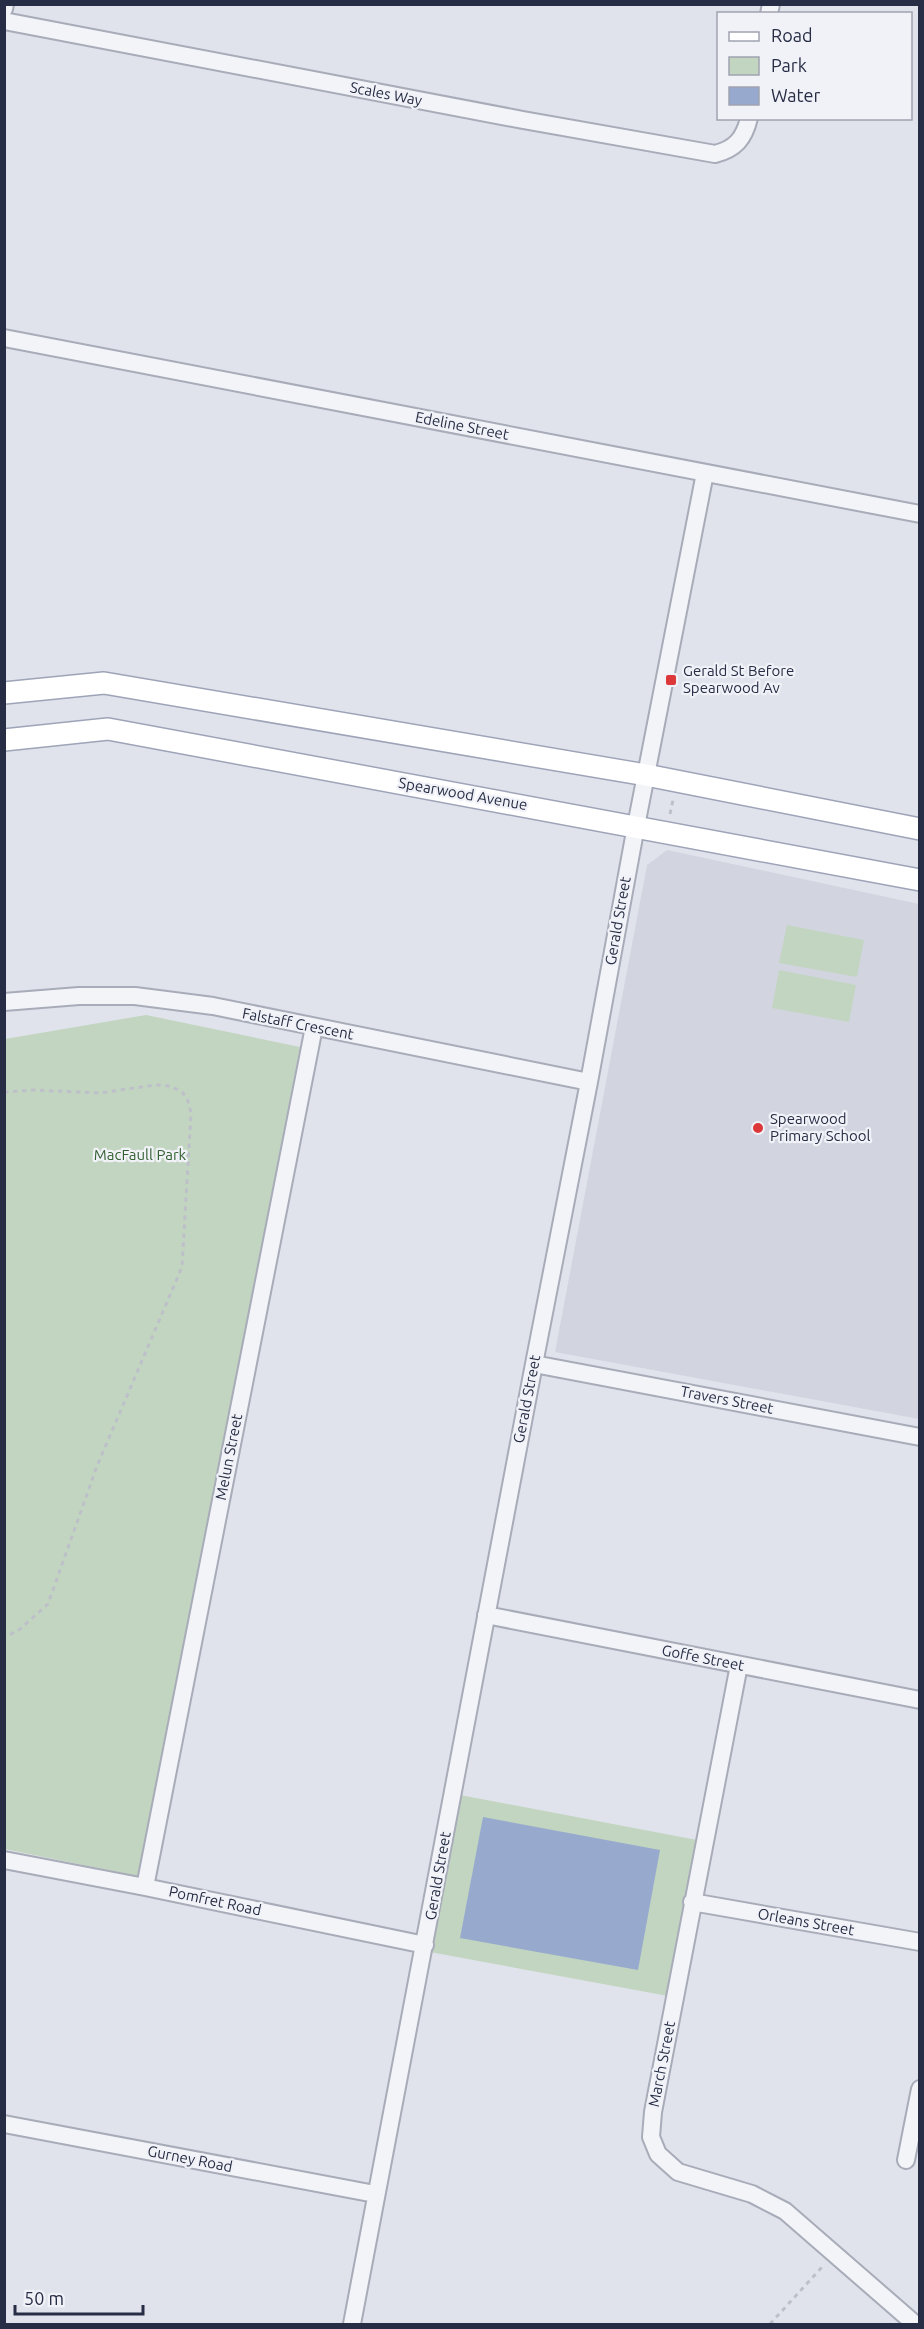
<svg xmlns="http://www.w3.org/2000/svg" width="924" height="2329" font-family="Ubuntu,sans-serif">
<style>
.built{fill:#d2d5e0}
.green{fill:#c2d5c0}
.water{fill:#97aace}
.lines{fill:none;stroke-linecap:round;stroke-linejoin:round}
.minor-casing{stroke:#a8acb9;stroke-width:20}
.major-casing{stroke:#9ea4b8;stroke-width:24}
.path{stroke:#bec0c9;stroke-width:3;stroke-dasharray:4.5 4.5;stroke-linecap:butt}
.minor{stroke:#f3f4f8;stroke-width:16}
.major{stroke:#fff;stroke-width:21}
.poi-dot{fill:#dc3839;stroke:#f0f2f8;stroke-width:2}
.labels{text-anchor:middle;stroke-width:4.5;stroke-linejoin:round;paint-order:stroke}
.street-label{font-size:15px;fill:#272d44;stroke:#f0f2f8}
.poi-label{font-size:15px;fill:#272d44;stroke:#f0f2f8;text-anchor:start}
.park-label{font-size:15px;fill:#346133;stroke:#f0f2f8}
</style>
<rect width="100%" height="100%" fill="#e0e3eb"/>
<!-- built -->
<path class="built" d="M667,850L919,904V1419L555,1352L647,865Z"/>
<!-- green -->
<path class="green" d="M787,925L864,940L857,977L779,963Z
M779,970L856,985L849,1022L772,1008Z
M146,1015L300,1047L141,1877L5,1849V1039Z
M460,1795L697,1840L668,1996L430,1952Z"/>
<!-- water -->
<path class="water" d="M483,1817L660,1850L638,1970L460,1938Z"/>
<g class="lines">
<defs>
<path id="minor" d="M4,9L5,4
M769,14L771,4
M4,21L523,120L715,154C735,149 744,139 749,118
M4,338L920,514
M4,1002L79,996H135L213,1006L589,1082
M534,1364L920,1437
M486,1615L920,1700
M739,1665L653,2112L651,2137L658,2154L678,2172L752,2194L785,2211L915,2324
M4,1860L145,1887L425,1945
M145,1887L314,1027
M692,1902L920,1942
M4,2124L375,2194
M906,2160L920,2089
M352,2324L534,1364L589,1082L636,826L705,473"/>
<path id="major" d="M4,693L104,683L646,775L920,829
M4,740L108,729L920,880"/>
</defs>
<!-- minor casing -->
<use href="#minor" class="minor-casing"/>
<!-- major casing -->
<use href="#major" class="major-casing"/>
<!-- path -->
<path class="path" d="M670,814L673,800
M4,1092L33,1090L100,1093L155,1085L171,1086L183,1093L188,1101L191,1113L182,1267L97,1466L48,1604L20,1629L4,1638
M770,2324L823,2266"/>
<!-- minor -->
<use href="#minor" class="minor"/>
<!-- major -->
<use href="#major" class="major"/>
</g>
<!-- markers -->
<g class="poi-dot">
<rect x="665" y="674" width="12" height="12" rx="3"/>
<circle cx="758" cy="1128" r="6"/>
</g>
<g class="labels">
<!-- street labels -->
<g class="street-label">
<text transform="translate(386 94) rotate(11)" y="5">Scales Way</text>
<text transform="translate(462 426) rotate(11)" y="5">Edeline Street</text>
<text transform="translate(463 794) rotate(10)" y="5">Spearwood Avenue</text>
<text transform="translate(618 921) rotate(-80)" y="5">Gerald Street</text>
<text transform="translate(298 1024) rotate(11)" y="5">Falstaff Crescent</text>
<text transform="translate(527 1399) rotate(-79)" y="5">Gerald Street</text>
<text transform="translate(727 1400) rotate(11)" y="5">Travers Street</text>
<text transform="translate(229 1457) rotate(-79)" y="5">Melun Street</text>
<text transform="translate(703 1658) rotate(11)" y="5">Goffe Street</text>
<text transform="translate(438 1876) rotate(-80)" y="5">Gerald Street</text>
<text transform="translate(215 1901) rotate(12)" y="5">Pomfret Road</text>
<text transform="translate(806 1922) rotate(10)" y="5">Orleans Street</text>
<text transform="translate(662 2064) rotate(-79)" y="5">March Street</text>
<text transform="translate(190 2159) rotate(11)" y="5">Gurney Road</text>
</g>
<!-- poi labels -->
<g class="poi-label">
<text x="683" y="676">Gerald St Before<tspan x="683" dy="17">Spearwood Av</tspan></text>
<text x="770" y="1124">Spearwood<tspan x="770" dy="17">Primary School</tspan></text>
</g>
<!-- park labels -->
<g class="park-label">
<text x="140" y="1160">MacFaull Park</text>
</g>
</g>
<!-- border -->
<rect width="924" height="2329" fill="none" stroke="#272d44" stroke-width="12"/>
<!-- legend -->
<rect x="717" y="12" width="195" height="108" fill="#f0f2f8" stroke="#a0a3b0" stroke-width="1.5"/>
<rect x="729" y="32" width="30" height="9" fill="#ffffff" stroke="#a0a3b0" stroke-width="1.5"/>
<text x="771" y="42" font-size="18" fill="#272d44">Road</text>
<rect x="729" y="57" width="30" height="18" fill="#c2d5c0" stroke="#a0a3b0" stroke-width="1.5"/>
<text x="771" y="72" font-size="18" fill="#272d44">Park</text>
<rect x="729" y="87" width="30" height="18" fill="#97aace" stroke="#a0a3b0" stroke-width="1.5"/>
<text x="771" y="102" font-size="18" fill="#272d44">Water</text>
<!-- scale -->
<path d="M15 2305v9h128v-9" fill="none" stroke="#272d44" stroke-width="3"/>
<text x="24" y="2305" font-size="18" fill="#272d44" stroke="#f0f2f8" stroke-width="4.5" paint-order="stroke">50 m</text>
</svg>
